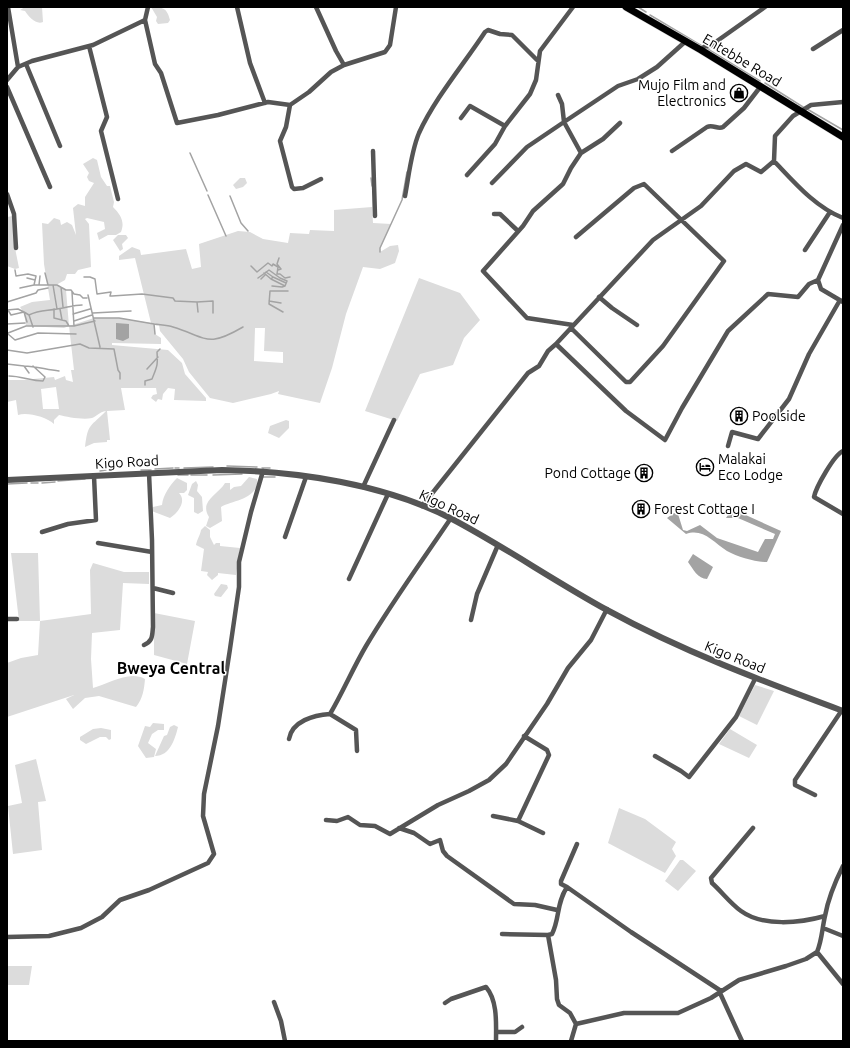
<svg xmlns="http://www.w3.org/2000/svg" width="850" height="1048" font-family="Ubuntu,sans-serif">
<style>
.green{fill:#dcdcdc;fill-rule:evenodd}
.water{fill:#a3a3a3}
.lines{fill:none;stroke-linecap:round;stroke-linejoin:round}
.stream{stroke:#a3a3a3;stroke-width:1.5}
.primary-casing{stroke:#dbdbdb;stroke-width:8}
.minor{stroke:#555;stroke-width:4.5}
.tertiary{stroke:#555;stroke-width:6}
.primary{stroke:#000;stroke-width:7}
.labels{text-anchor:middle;stroke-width:3;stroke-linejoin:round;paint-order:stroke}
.street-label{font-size:14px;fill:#000;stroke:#fff}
.poi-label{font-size:14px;fill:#000;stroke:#fff;text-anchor:start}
.quarter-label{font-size:16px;font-weight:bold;fill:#000;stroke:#fff}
</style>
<rect width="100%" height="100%" fill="#fff"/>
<!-- green -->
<path class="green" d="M25,7H42L43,22C36,25 29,17 25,11L20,10Z
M151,7C163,7 167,8 170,20L168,23L158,24L156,21L157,17Z
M93,158L97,160L101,177L107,186H110L114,202L113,207C121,215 125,222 121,232L116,235H108L99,240L97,233L105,229L104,222L87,218L85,219L89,224L91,267L78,270L75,274H67L65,280L56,285L66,290L69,326L94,318H119L151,323L135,258L119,260V256L132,247L140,250L141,255L186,249L192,269L201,267L199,244L238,231L250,232L263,239L288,243L290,233L309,234L310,230L334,231V210L372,207L373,223L391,224L380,248V252L390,246L398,245L399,251L395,263L380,269L363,267L346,314L332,368L320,403L278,394L279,391L271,394L233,403L210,398L189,372L183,359L160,331L159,325L154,324L155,334L161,338V344L112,343V345L168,350L182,363L185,374L206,398V401L174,400L175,389L168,388L163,394L162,400L158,399L156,402L151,398L153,395L157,394L156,388H121L125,410L107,411L110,440H107V442L94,443L85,447C88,422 91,427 106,411C99,412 97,416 92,418C83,420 67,417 59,415L54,420V424C46,417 28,412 18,415L16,400L7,402V380H23L54,377L55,380L65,376L66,380L73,382L71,370H74L69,326L64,328L26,326L24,313L20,307L32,302L50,300L44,264L42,223L48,224L54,218L60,220L61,225L67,222L72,225L76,235L73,208L78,204L85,206V197L94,183L89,181L87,177L89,173L83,164ZM255,328H265L264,351L283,352V363L254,361ZM56,387L59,409H43L41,389Z
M240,178H245L247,183L243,187L236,189L233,185Z
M13,216L15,248L19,268L15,269L7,266V217Z
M118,235H126L128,238L122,244L123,249L120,251L113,240Z
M419,278L460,293L480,320L464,338L453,365L420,374L397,421L365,411Z
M286,420L289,421V428L279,438L268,433L270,426Z
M249,477L257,479C259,499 234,500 221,507L222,521L210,528L206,526L209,517C199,501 218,495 225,483H230V490L234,487L241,486Z
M177,478L187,483V490L184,493H179C187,501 178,513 170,518L149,510L153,507L162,505C163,495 170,485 177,478Z
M196,481L198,485L197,491L202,497L203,511L198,514L194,512V498L188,495L192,484Z
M205,526L210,530V537L214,545L216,543H220V546L240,548L236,575L218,573V575L212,580L207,575L208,572L201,571L204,549L196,545C197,539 200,536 201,530Z
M11,553H38L40,621L91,614L90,570L93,563L124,572H149V584L123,583L120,630L92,633L91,659L93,688C109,684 129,670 145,679C144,690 143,698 136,707L99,696L85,698L73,709L66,699L74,695L7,717V663L21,658L38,655L40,621H19Z
M221,584L227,585L228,588L221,597L215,596L214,594Z
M154,613L195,621L187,664L154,655Z
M755,685L774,691L757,725L739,716Z
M153,723L164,724V730H158L152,734L148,743L156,749L154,757L146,758L138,746L145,726L150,727Z
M174,725L178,727C175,739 170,756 155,756L164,736L167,735L170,727Z
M101,728L111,730V739L109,740L106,737H100L86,744L80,740V737L93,729Z
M730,729L757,745L749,758L719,744Z
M36,759L46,801L38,802L42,850L13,854L8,806L22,803L15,765Z
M619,808L645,819L676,842L672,849L676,856L665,873L608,843Z
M680,860H683L696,871L678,891L665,881Z
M7,966H32L29,985H7Z"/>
<!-- water -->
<path class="water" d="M116,323L129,324V338L123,341L116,339Z
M739,512L781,531L767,562C755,562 738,557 727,551C713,542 703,528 686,534L667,518L674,513L678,514L683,530L687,531L700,525L717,538L758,552L765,539H773L775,534L738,518H726L728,515Z
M693,554L713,567L707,579C698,579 693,569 688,562Z"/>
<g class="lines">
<!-- stream -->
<path class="stream" d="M638,7L646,12
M650,15L702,46
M706,48L760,81
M765,83L803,107
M807,109L843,130
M190,153L207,191
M371,178L372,186
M208,195L226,236
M230,196L241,223L248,231
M380,252V248L402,200L407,172
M251,266L257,272L268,263L272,266L273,264L278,267L277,274
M15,270L16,276L28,274L36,276L34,285L20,288
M278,270L281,269L277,264L279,258
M266,272L273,277
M277,274H280L285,278L290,277
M84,277H90L95,279L97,294L111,292L110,296H112L142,294L173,298L175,301L197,302L198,312
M27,278L35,280
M258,278L269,270L280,278L287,281L285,286L271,279L264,273
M261,279L265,275
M271,279L273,277L286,283
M34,285H48L45,273
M39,285L40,276
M48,285H57L66,290H71L74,294L80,295L83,298H87
M53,285L57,309
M272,286L282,287L285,286
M61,287L63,307
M88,295L100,347
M269,301L281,303
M7,302L36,293L38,290L48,288
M197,302L213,301V313
M54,309V318L66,321L69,326
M60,309L62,320
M7,310L18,309L24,312L27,322
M8,310L11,315L24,312L29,315L33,327
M283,312L269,304L270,291H288
M93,313L131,311
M73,314L90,309
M29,315C39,310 46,311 57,309C66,308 73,305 82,305
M94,318H119L154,324L155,334
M74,321L92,315
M7,324L25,323
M154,324C160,325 167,325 173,327C208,338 207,348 243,327
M74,326L95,321
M8,333L26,326H74L72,292
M8,334L15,340L38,333L76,334
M7,350L27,353L80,344L89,348L114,349L118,370L120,373V379
M7,364L24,366L29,373
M24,366C36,366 47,370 59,371
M147,369L158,357
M9,376C21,376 31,381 43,381L45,377L33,366
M145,385V381L152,379C157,366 158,366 157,352L160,349
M227,466L257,467
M175,468H179
M184,468L213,467
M262,468H270
M109,469H114
M155,469L173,468
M141,470H151
M100,471L106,470
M178,475H188
M191,475H207
M213,475L242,474
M263,477H275
M58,481L85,479
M31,483H38
M42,483L55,482
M7,484L27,483"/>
<defs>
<path id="primary" d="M626,7L701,50L843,137"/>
</defs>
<!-- primary casing -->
<use href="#primary" class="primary-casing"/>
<!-- minor -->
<path class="minor" d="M148,7L145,20L155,64L161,73L177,123L218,115L268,102L290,105L309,92L331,72L344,65L385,52L390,45L396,7
M237,7L250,63L265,103
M316,7L336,51L344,65
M89,46L107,117L101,131L118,199
M813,49L843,30
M701,50L705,46H710L765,7
M26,64L60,146
M18,67L32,61L93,45L145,20
M7,80L18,67L8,7
M7,87L50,187
M843,102L811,105L793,116L775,136L774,161L761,172L746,164L734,171L701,206L653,240L556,344L626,411L665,440L682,408L728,331L768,294L798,297L809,284L818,280L843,225
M290,105L286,127L280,141L292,187L294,189L303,188L321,179
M461,118L470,106L505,126L530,94L536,80L540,51L573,7
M373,151L375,216
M672,151L707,127C713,124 718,130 723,127L744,108L761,86
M581,153L603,139L620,123
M774,161C794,182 815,207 843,218
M467,175L495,144L505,126
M492,183L527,147L564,122L562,104L558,95
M7,194L14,214L16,248
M405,196C409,175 411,152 419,133C435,98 464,64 485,32L488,30L500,34L512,35L537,60
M494,214H500L518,231
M805,250L830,212
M818,280L821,289L843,302
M599,297L612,308L637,325
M573,325L527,318L483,271L523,226L533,211L563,184L571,168L581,153L564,122L618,86L638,79L657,67L686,41
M571,328L626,382H630L663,346L724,261L644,184L634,188L576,237
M728,446L732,432L758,439L789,399L809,354L840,300
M843,451C834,455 816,487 814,497L843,514
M363,487L394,420
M422,506L528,373L539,366L548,351L556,344
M42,532L68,524L96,520L94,476
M285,537L306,477
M98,543L152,552
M349,579L388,494
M153,588L173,593
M7,619H17
M471,620L477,594L498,545
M144,645C153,641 152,636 153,627L152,540L149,473
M289,739C292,721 314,715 330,714
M357,751L356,730L330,714C343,692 353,668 366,646C392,602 422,561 451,518
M655,756L681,771L689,777L736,717L755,679
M815,795L795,785V780L842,710
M493,816L518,821L543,833
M326,820L337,821L348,817L360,825L375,826L390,834L438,805L469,791L489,780L506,764L547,704L568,668L591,640L607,609
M518,821L549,755L547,750L524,736
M399,828L414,833L430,844L440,840L443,851L447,856L514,904L535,905L557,910
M753,828L711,878L712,883C722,892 730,903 741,911C763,927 800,923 825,916
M843,866C835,882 828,899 825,916C822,929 822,940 817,952L843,984
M567,887L561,884V881L577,844
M823,928L843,936
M502,934L548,935
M7,937L49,936L81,928L102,917L120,900L149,890L208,863L214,854L203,816L204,794L218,726L230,649L239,587V562L251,512L263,471
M720,993L742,1041
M274,1002L281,1021L285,1041
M445,1003L451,999L486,987C498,1001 496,1025 496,1041
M576,1024L624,1013H678L711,998L739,980L786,966L806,959L817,952
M496,1032H515L522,1027
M571,1041L576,1024L570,1013L559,1005L557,999L556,980L548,935L552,934C560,918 556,904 567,887L631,932L721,991"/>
<!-- tertiary -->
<path class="tertiary" d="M7,480L222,470C297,471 385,484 452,519C505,547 554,581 607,610C682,651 762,681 843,711"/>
<!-- primary -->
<use href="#primary" class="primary"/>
</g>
<!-- icons -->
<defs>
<symbol id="shop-ring" viewBox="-11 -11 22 22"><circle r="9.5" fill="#fff" stroke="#000" stroke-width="1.5"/><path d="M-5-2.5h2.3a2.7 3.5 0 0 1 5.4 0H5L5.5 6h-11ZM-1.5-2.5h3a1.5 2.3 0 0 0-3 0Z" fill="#000"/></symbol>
<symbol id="building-ring" viewBox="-11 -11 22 22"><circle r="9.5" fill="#fff" stroke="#000" stroke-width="1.5"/><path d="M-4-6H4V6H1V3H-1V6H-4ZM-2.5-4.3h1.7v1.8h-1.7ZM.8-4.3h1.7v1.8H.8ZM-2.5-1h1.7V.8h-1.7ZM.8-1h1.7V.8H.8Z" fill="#000"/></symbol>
<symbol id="hotel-ring" viewBox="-11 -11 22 22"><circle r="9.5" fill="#fff" stroke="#000" stroke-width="1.5"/><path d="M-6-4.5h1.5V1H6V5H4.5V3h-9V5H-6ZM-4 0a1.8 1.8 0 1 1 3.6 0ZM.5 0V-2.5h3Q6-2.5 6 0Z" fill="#000"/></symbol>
</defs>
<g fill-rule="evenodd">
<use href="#shop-ring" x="729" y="83" width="20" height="20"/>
<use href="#building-ring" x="729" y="406" width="20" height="20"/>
<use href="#hotel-ring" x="695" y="457" width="20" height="20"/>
<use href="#building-ring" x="634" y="463" width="20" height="20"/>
<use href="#building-ring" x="631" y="499" width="20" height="20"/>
</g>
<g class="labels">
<!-- street labels -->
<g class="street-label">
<text transform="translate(742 60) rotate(31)" y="5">Entebbe Road</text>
<text transform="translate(127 462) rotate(-3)" y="5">Kigo Road</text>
<text transform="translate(449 507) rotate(25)" y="5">Kigo Road</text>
<text transform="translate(735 657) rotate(22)" y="5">Kigo Road</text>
</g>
<!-- poi labels -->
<g class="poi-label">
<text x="726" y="90" text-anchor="end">Mujo Film and<tspan x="726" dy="16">Electronics</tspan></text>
<text x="752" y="421">Poolside</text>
<text x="718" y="464">Malakai<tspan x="718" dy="16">Eco Lodge</tspan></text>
<text x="631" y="478" text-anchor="end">Pond Cottage</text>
<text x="654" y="514">Forest Cottage I</text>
</g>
<!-- quarter labels -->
<g class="quarter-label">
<text x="171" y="674">Bweya Central</text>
</g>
</g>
<!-- border -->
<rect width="850" height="1048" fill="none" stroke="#000000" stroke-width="16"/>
</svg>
